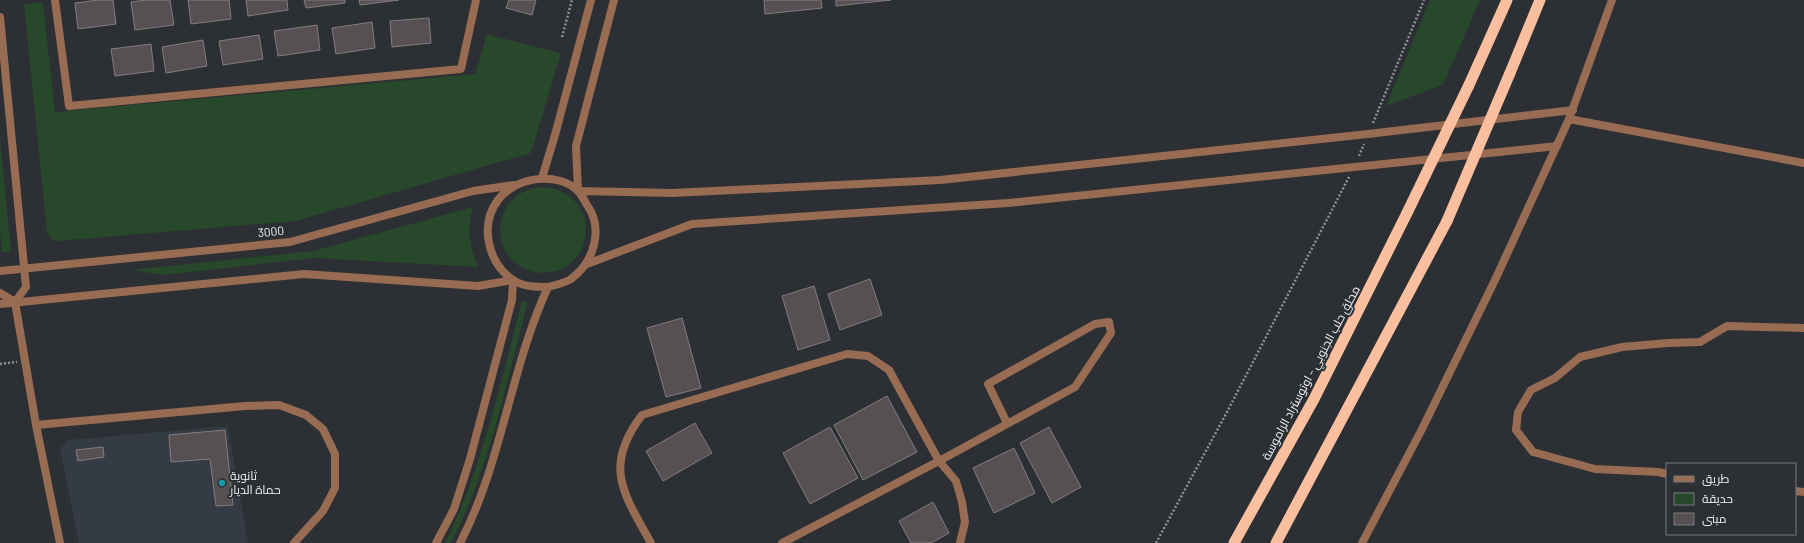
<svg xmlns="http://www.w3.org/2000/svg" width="1804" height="543" font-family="Barlow,Cairo,sans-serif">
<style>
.built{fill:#353b44}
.green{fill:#27482a}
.building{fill:#565053;stroke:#837d80}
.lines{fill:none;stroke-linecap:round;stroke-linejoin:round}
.path{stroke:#8f9195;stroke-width:2.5;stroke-dasharray:2 2;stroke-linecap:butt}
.minor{stroke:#986c52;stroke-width:8}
.tertiary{stroke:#986c52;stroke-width:8}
.trunk{stroke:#fabf9e;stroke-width:11}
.trunk-bridge{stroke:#fabf9e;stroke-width:11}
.culture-dot{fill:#0f9aa8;stroke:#2c2f33;stroke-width:1.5}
.labels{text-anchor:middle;stroke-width:4;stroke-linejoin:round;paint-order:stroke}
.street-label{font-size:12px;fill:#edeef1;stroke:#2c2f33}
.poi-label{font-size:12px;fill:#edeef1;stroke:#2c2f33;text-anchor:start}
</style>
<rect width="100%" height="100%" fill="#2c2f33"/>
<!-- built -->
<path class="built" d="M228,426L248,543H79L60,449L68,440Z"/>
<!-- green -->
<path class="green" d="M1430,0H1480L1443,85L1386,106Z
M43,2L55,112L475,74L487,34L561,53L531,153L296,221L57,241L51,239L47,232L24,4Z
M0,139L11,251L2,253L0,230Z
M500 230a43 43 0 1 1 86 0a43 43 0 1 1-86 0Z
M473,207C466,231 470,244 478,267L315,258L164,275L130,270L313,251Z
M522,301L528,302C506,383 490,468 451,543H445C483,467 500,382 522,301Z"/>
<!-- building -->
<path class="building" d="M99,0H113L116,24L78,29L75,3Z
M146,0H170L174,25L135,30L131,2Z
M188,0H229L231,19L191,24Z
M246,0H287L288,10L248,16Z
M304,0H345V3L306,8Z
M359,0H399L360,5Z
M509,0H536L532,15L506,8Z
M764,0H821L822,8L765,14Z
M836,0H891L836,6Z
M429,18L431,43L392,47L390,21Z
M372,22L375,48L336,54L332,28Z
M317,25L320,50L278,56L274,31Z
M259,35L263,59L223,65L219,41Z
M203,40L207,66L166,73L162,47Z
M151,44L154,71L115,76L111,49Z
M870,279L882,315L840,330L828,294Z
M814,286L830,340L798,350L782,296Z
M682,318L701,388L666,397L647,328Z
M887,396L917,452L863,480L834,425Z
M695,423L712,453L663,481L646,451Z
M830,427L858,478L810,504L783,453Z
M1049,427L1081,487L1052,503L1020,443Z
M225,430L233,505L216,506L210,459L171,462L169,435Z
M103,447L104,457L78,461L76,450Z
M1014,448L1035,493L994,513L973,468Z
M933,502L949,533L931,543H911L899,521Z"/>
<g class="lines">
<!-- path -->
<path class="path" d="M562,37L572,0
M1373,123L1424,0
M1359,156L1364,144
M0,364L17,362
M1156,543L1227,412L1349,177"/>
<!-- minor -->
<path class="minor" d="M55,0L69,106L461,69L476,0
M1569,119L1804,163
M578,191L673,193L940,180L1368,134L1573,110
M587,264L692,224L1008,203L1557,146
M15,302L36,425L60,543
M36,425L245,406L279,405L306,415L323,429L335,454V488L323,511L294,543
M1667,474L1658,472L1595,469L1533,452L1516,430L1518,412L1531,390L1555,378L1580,357L1622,347L1668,343L1700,342L1727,326L1804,328
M1795,491L1804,492
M651,543C623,493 603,466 642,415L847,354L868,356L889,370L939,461L956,481L962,502L965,522L960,543
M782,543L939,461L1075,387L1111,333L1109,322L1095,324L988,384L1007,423
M1362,543L1422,429L1495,280L1569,119L1612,0"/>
<!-- tertiary -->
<path class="tertiary" d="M0,17L26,287L15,302L0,293
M542,178L555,135L591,0
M578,191L576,146L614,0
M0,271L290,242L473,191L514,185
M0,304L304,274L478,286L513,280L512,300L470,459L454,509L436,543
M460,543C502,463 510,369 548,287C555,285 565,283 571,279C594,262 604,229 587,205C585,201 582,196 579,192C558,170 515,177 498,200C479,225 488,263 513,280C524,287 536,287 548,287"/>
<!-- trunk -->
<path class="trunk" d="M1510,73L1540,0
M1469,85L1507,0
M1234,543L1314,399L1407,213
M1276,543L1447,221"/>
<!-- trunk-bridge -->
<path class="trunk-bridge" d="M1407,213L1469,85
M1447,221L1510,73"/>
</g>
<!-- markers -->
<circle class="culture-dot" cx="222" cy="483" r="4"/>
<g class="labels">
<!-- street labels -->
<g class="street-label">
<text transform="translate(271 232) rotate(-6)" y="4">3000</text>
<text transform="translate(1311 373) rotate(-62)" y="4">محلق حلب الجنوبي - اوتوستراد الراموسة</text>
</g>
<!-- poi labels -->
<g class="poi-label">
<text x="230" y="480">ثانوية<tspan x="230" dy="14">حماة الديار</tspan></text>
</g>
</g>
<!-- legend -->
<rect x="1666" y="463" width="130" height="72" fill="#2c2f33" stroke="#797b7f"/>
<rect x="1674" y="476" width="20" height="6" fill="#986c52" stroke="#797b7f"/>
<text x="1702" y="483" font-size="12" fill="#edeef1">طريق</text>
<rect x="1674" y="493" width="20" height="12" fill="#27482a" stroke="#797b7f"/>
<text x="1702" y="503" font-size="12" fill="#edeef1">حديقة</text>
<rect x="1674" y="513" width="20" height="12" fill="#565053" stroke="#797b7f"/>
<text x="1702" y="523" font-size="12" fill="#edeef1">مبنى</text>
</svg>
